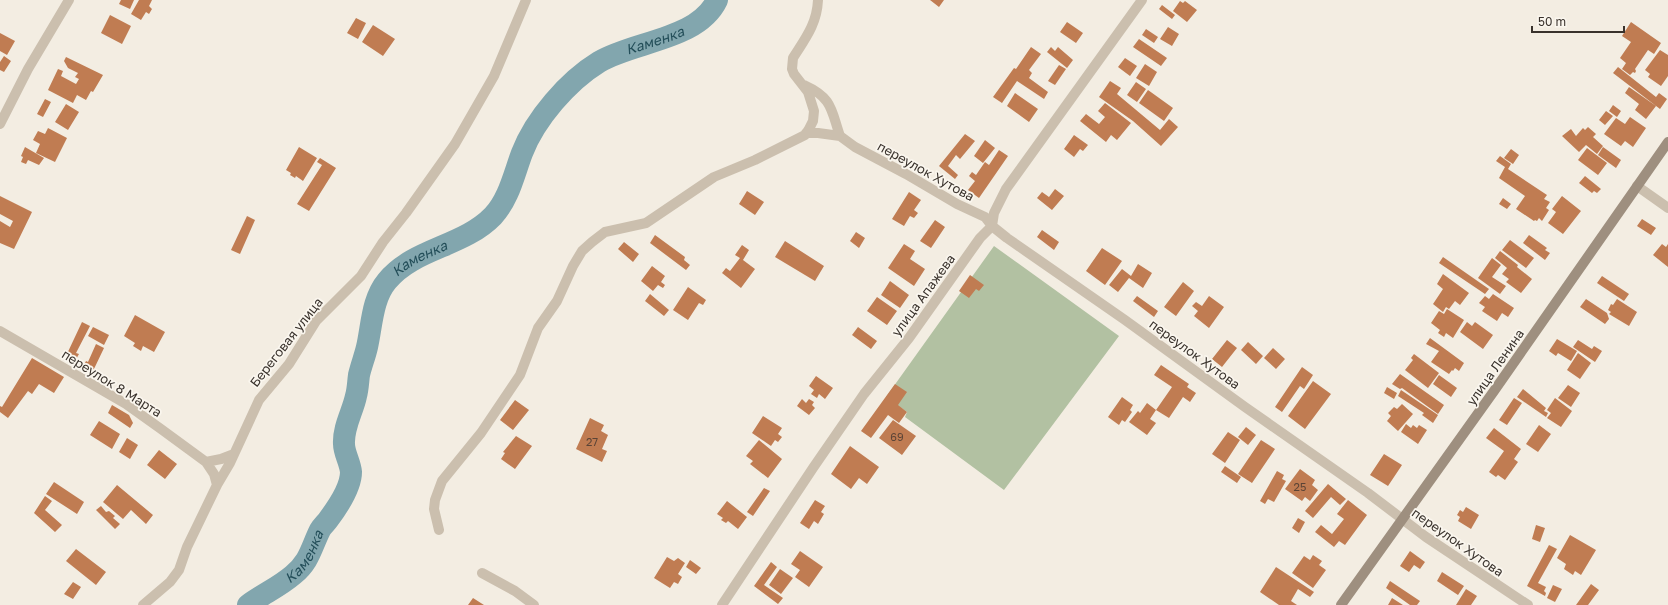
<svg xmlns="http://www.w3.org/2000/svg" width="1668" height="605" font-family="'Golos Text',sans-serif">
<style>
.green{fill:#b2c1a2}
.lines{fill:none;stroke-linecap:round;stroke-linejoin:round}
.river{stroke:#82a6ae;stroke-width:22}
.building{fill:#c07c52}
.street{stroke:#cbbfae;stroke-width:10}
.secondary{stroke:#9e8f7f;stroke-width:10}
.labels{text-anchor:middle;stroke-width:3.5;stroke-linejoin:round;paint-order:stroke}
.number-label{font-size:11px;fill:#5b4436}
.street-label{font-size:13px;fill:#39322c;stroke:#faf6ee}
.water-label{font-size:14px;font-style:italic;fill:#234e59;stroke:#faf6ee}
</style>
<rect width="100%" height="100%" fill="#f3ede2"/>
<!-- green -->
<path class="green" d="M994,246L1119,336L1004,490L905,417L907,412L886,397Z"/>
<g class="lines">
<!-- river -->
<path class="river" id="s1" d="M248,605C263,594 279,587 293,575C310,561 311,548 320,530C322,526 326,523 328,520C337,508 351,488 351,472C350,462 344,453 344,444C343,427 353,411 356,396C358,389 358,382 359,375C361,366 365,356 367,347C372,325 372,299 387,281C414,248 463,247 493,216C509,199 514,174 522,153C535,119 568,81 599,62C634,41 698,40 717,0"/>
</g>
<!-- building -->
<path class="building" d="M121,0H134L130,9L119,4Z
M139,0H152L149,6L152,9L149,14L146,12L141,20L131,14Z
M930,0H944L939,7Z
M1180,1L1183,3L1185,1L1197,10L1187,22L1173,11Z
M1162,5L1175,15L1172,19L1159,9Z
M110,15L131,26L122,44L101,33Z
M356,18L366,23L358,39L347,33Z
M1067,22L1083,33L1076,43L1060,32Z
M1631,22L1661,43L1654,54L1648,50L1635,69L1636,71L1635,73L1633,72L1630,75L1622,69L1626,63L1620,58L1631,42L1622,36Z
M373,25L395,39L383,56L362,42Z
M1168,27L1179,34L1172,46L1160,39Z
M1146,29L1158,37L1154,43L1142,35Z
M0,33L15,41L7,55L0,51Z
M1139,39L1167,58L1161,66L1133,47Z
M1031,47L1041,54L1029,70L1032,73L1029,78L1048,92L1044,99L1017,81L1002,103L993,97L1014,68L1016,69Z
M1051,47L1055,51L1058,47L1073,60L1067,68L1047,52Z
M1660,50L1668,55V76L1661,86L1648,77L1650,74L1645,70Z
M4,56L11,61L4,72L0,70V62Z
M66,57L103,75L93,92L91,91L86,100L77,95L73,103L48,90L58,69L63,71L61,76L76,84L79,79L75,77L78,73L68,68L64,61Z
M1125,58L1137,66L1130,76L1118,67Z
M1145,64L1157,72L1149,86L1136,78Z
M1059,65L1066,69L1055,85L1048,81Z
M1618,67L1656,97L1659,93L1667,99L1660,109L1613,73Z
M1110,81L1121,88L1117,94L1160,130L1169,119L1178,127L1161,146L1133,121L1099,97Z
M1136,82L1146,89L1137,102L1127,95Z
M1629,87L1656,106L1646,119L1635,110L1639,104L1625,93Z
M1148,90L1173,108L1164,121L1139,103Z
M1015,93L1038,109L1029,122L1007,106Z
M45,99L51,102L43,117L37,114Z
M1105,103L1131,123L1117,140L1111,135L1106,142L1080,121L1086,114L1099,124L1105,117L1098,111Z
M66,104L79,112L68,130L55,122Z
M1613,105L1621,111L1617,117L1609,111Z
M1606,111L1613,116L1605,125L1599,120Z
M1630,117L1646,128L1633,147L1625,141L1621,146L1604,134L1616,118L1625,124Z
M1588,127L1596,134L1593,137L1603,146L1597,154L1586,145L1579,152L1562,136L1571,129L1576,136L1583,128L1585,130Z
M48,128L67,138L55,162L36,153L40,144L33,140L38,131L45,134Z
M965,134L975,141L960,159L956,155L948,166L958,175L955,179L939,166Z
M1074,135L1088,145L1083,151L1080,149L1074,157L1064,149Z
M985,140L995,148L983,163L974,156Z
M25,147L44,158L39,165L28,160L26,164L21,162L23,157L21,156Z
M299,147L317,158L303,181L296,176L295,178L290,175L291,173L286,170Z
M1603,147L1621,160L1616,168L1598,155Z
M1587,148L1607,163L1598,175L1578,160Z
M1511,149L1519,155L1513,164L1504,158Z
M999,150L1008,156L979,198L968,190L975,181L969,176L972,172L976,175L985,162L989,165Z
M1500,156L1511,164L1508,169L1547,195L1544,199L1550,202L1546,208L1549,210L1542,221L1539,218L1537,221L1535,220L1534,221L1516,209L1525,196L1499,178L1505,167L1496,161Z
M320,158L336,168L309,211L297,204L322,165L317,162Z
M1585,176L1601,189L1597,193L1594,191L1592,193L1579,183Z
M1055,189L1064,196L1052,210L1037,198L1042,192L1049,197Z
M747,191L764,202L755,215L739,204Z
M909,192L921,200L914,210L918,213L914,218L910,216L904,226L892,219Z
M0,196L32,212L14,249L0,243V221L10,227L13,221L0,214Z
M1562,196L1581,211L1563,234L1548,223L1556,212L1552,209Z
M1503,198L1511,204L1507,209L1499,204Z
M247,216L255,220L240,254L231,250Z
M1642,219L1656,228L1651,235L1637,226Z
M935,220L945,227L931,248L920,241Z
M1042,230L1059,242L1054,250L1037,237Z
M856,232L865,238L859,248L850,241Z
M655,235L685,257L684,260L690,265L686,270L650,243Z
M1529,235L1547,248L1545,250L1550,253L1545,260L1523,243Z
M1510,240L1534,258L1526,268L1502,250Z
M785,241L824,266L815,281L775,257Z
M624,242L639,254L633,262L618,249Z
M904,244L915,251L910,259L925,269L914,286L888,268Z
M1662,244L1666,247L1668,244V267L1653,255Z
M742,245L749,250L743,260L755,269L741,288L722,273L726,268L730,271L740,258L735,255Z
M1102,248L1122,261L1105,285L1086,271Z
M1500,251L1518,265L1517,267L1532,279L1521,293L1506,282L1509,279L1502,274L1507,268L1495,258Z
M1443,257L1489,289L1485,294L1439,263Z
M1492,258L1501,265L1492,277L1506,286L1500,294L1478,278Z
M1138,264L1152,273L1143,288L1129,278L1118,292L1109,285L1122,269L1131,276Z
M652,266L665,276L661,282L665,285L663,288L658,285L653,291L641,281Z
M1443,274L1469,293L1460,305L1455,301L1449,309L1446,307L1443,312L1433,304L1443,289L1437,284Z
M970,275L984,285L979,291L976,289L969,298L959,291Z
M1602,276L1629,294L1624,301L1597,283Z
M890,281L909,295L900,308L881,295Z
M1183,282L1194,291L1176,316L1164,307Z
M688,287L706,300L703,305L699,303L688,320L673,310Z
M650,294L669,310L664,316L645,301Z
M1493,294L1514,308L1508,317L1502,313L1497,321L1482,311L1485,307L1479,303L1485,296L1489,299Z
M1137,296L1158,311L1154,317L1133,301Z
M1209,296L1224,307L1209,328L1194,316L1198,311L1192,306L1196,302L1202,306Z
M877,297L897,311L887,325L867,311Z
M1586,299L1607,313L1609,319L1605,324L1580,307Z
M1617,299L1637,312L1629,326L1609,314L1611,312L1608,310L1611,304L1613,305Z
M1447,309L1464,320L1453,338L1446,333L1444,337L1438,333L1440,330L1431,323L1439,311L1444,314Z
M135,315L165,332L154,352L143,346L141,351L133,346L135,343L124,336Z
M82,322L90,326L76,353L79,354L75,361L66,356Z
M1467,322L1472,326L1475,322L1493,335L1483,349L1460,332Z
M93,327L109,335L104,345L88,336Z
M858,327L877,341L871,349L852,335Z
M1430,338L1464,363L1459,371L1455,368L1453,371L1452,370L1449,374L1431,362L1439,351L1426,344Z
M1557,339L1577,351L1571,361L1558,353L1556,356L1549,351Z
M1227,340L1237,348L1222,367L1212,359Z
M1578,340L1592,349L1594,346L1602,351L1595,362L1573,347Z
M1248,342L1263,356L1256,364L1241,350Z
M96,344L104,348L93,371L83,367L86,361L88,362Z
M1273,348L1285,359L1276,369L1264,358Z
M1578,353L1591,363L1580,379L1567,370Z
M1414,354L1439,373L1428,388L1405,370L1413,360L1411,358Z
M32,358L64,377L54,393L39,384L32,394L28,391L8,418L0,412V406L2,407Z
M1161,365L1189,384L1187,387L1196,393L1190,402L1183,397L1169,418L1156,410L1150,419L1156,423L1147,435L1129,422L1138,411L1140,413L1147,403L1156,410L1172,387L1154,375Z
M1302,367L1313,375L1304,389L1300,386L1282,412L1275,407Z
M1400,374L1444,405L1438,414L1402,388L1400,389L1392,384Z
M1439,375L1457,388L1451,397L1433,384Z
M816,376L833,388L825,399L819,394L817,398L811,394L814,390L809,386Z
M1313,381L1331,394L1305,429L1288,416Z
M895,384L907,392L898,405L907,412L899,423L888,415L871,438L861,431Z
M1568,385L1580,393L1571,407L1558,398Z
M1387,387L1397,393L1394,399L1384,393Z
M1523,389L1546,408L1544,411L1548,413L1546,417L1517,397Z
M1401,390L1438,415L1433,423L1422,415L1424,413L1398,396Z
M1122,397L1133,405L1130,410L1132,412L1125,422L1122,420L1119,425L1108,417Z
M1514,398L1522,403L1507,425L1499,420Z
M1555,398L1572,411L1561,427L1547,418L1551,413L1547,410Z
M802,399L806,403L809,399L814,402L812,405L815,408L809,415L797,406Z
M515,400L529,410L513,430L500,420Z
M1402,404L1413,414L1398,431L1387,421L1391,416L1388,413L1394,407L1397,409Z
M112,405L129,415L133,423L130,428L108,413Z
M763,416L782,428L778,434L782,437L778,442L775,440L771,446L752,433Z
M590,418L604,425L601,431L608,435L602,449L607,451L602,462L576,449Z
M893,420L916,436L902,455L879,438Z
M99,421L120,434L112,449L90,435Z
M1406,424L1411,428L1413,425L1417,428L1419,425L1427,430L1418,444L1401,432Z
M1539,425L1551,434L1538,452L1526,444Z
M1246,427L1256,435L1248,445L1238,437Z
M1494,428L1521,449L1514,459L1518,462L1505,480L1498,475L1496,477L1489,472L1504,451L1486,438Z
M1228,432L1240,440L1225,463L1212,454Z
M516,436L532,446L515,469L501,459L505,453L503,452Z
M127,438L138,445L130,459L119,452Z
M759,440L782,459L768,478L750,464L753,461L746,456Z
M1261,440L1275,449L1252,483L1238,474Z
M850,446L879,467L867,484L859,478L851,489L831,474Z
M159,450L177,464L165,479L147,465Z
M1384,454L1402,465L1388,486L1370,475Z
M1225,466L1241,477L1237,483L1221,472Z
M1300,469L1315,480L1312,485L1318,490L1310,501L1305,497L1302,501L1285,489Z
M1277,471L1284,475L1282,479L1286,481L1274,502L1268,499L1265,504L1260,501Z
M54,482L84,502L77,514L46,494Z
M1328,484L1346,499L1340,505L1331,497L1313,518L1305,511Z
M117,485L153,515L146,524L131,510L123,519L103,502Z
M764,488L770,491L753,516L747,512Z
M45,496L52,501L45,510L62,525L55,532L34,513Z
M815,500L825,506L821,512L824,514L818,524L814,521L809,529L800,523Z
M1348,500L1367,515L1345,545L1339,541L1334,547L1315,532L1321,525L1332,534L1344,519L1337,514Z
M727,501L747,517L738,529L728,521L726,523L721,520L723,518L717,514Z
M101,506L106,512L109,511L115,516L113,518L120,524L115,529L96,510Z
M1466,507L1479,515L1471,529L1458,521L1460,517L1457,515L1460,510L1463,512Z
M1298,518L1305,522L1299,533L1292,528Z
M1536,525L1545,528L1540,542L1532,539Z
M1570,535L1596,550L1581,575L1575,571L1573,575L1564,569L1566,564L1557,558Z
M1549,545L1557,549L1538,583L1546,587L1544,591L1546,593L1545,596L1527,586Z
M76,549L106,572L96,585L66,561Z
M800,551L823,567L809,587L795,577L800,570L791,564Z
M1410,551L1425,562L1420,569L1414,565L1409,572L1400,566Z
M1313,555L1322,561L1319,565L1326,570L1313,588L1292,573L1304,556L1310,560Z
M667,557L674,561L678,558L685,563L678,574L682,577L678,584L674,582L670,588L654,578Z
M690,560L701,568L696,574L686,567Z
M771,562L777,567L764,585L783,598L778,604L754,586Z
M1276,567L1314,592L1310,597L1298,589L1291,601L1297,605H1279L1260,592Z
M780,569L793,578L781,594L769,585Z
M1442,572L1464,586L1458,595L1437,581Z
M1390,581L1420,601L1417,605H1410L1386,588Z
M73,582L81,587L73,599L64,594Z
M1591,584L1599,590L1588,605H1576Z
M1553,585L1562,589L1555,602L1547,598Z
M1466,589L1477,596L1471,605H1456Z
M473,598L484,605H468Z
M1392,598L1403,605H1388Z"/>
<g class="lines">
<!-- street -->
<path class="street" d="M804,85C833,98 831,110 840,136L818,133H806
M0,124L28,69L69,0
M840,136L855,147L906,174L957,204L985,217L992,226L1007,238L1125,320L1245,407L1368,493L1426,537L1528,605
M1637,186L1668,208
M0,331L126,404L161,429L206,462L214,474L217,485
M206,462L221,459L234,454
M439,530L434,509L435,500L442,481L481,433L520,375L538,328L557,301L573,266L582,251L592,242L605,232L646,223L714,177L755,160L805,135L809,129L813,121L814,111L808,92L794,74L792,69L793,58C805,39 817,24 818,0
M482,573L515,591L534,605
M143,605L170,582L179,570L187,547L217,485L230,463L259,400L289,364L316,321L361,276L383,242L406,213L455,144L494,76L526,0
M722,605L813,468L864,394L909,338L980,238L992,226L994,213L1006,189L1142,0"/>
<!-- secondary -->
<path class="secondary" d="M1341,605L1494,391L1668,142"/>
</g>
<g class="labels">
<!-- number labels -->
<g class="number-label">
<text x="897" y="441">69</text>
<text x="592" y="446">27</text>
<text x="1300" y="491">25</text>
</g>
<!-- street labels -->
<g class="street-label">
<text transform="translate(926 171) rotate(29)" y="5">переулок Хутова</text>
<text transform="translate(923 295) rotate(-54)" y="5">улица Апажева</text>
<text transform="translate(286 342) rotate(-52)" y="5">Береговая улица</text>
<text transform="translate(1195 354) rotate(36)" y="5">переулок Хутова</text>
<text transform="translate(1495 367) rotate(-55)" y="5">улица Ленина</text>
<text transform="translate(112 383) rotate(32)" y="5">переулок 8 Марта</text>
<text transform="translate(1458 542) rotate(35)" y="5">переулок Хутова</text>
</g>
<!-- water labels -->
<g class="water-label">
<text dy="5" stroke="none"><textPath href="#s1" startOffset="749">Каменка</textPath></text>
<text dy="5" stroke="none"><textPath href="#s1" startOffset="413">Каменка</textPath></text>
<text dy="5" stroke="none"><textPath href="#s1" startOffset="76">Каменка</textPath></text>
</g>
</g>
<!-- scale -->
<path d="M1532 26v6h92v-6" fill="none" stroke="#39322c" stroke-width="2"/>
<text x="1538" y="26" font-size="12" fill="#39322c" stroke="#faf6ee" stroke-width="3" paint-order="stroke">50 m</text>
</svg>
